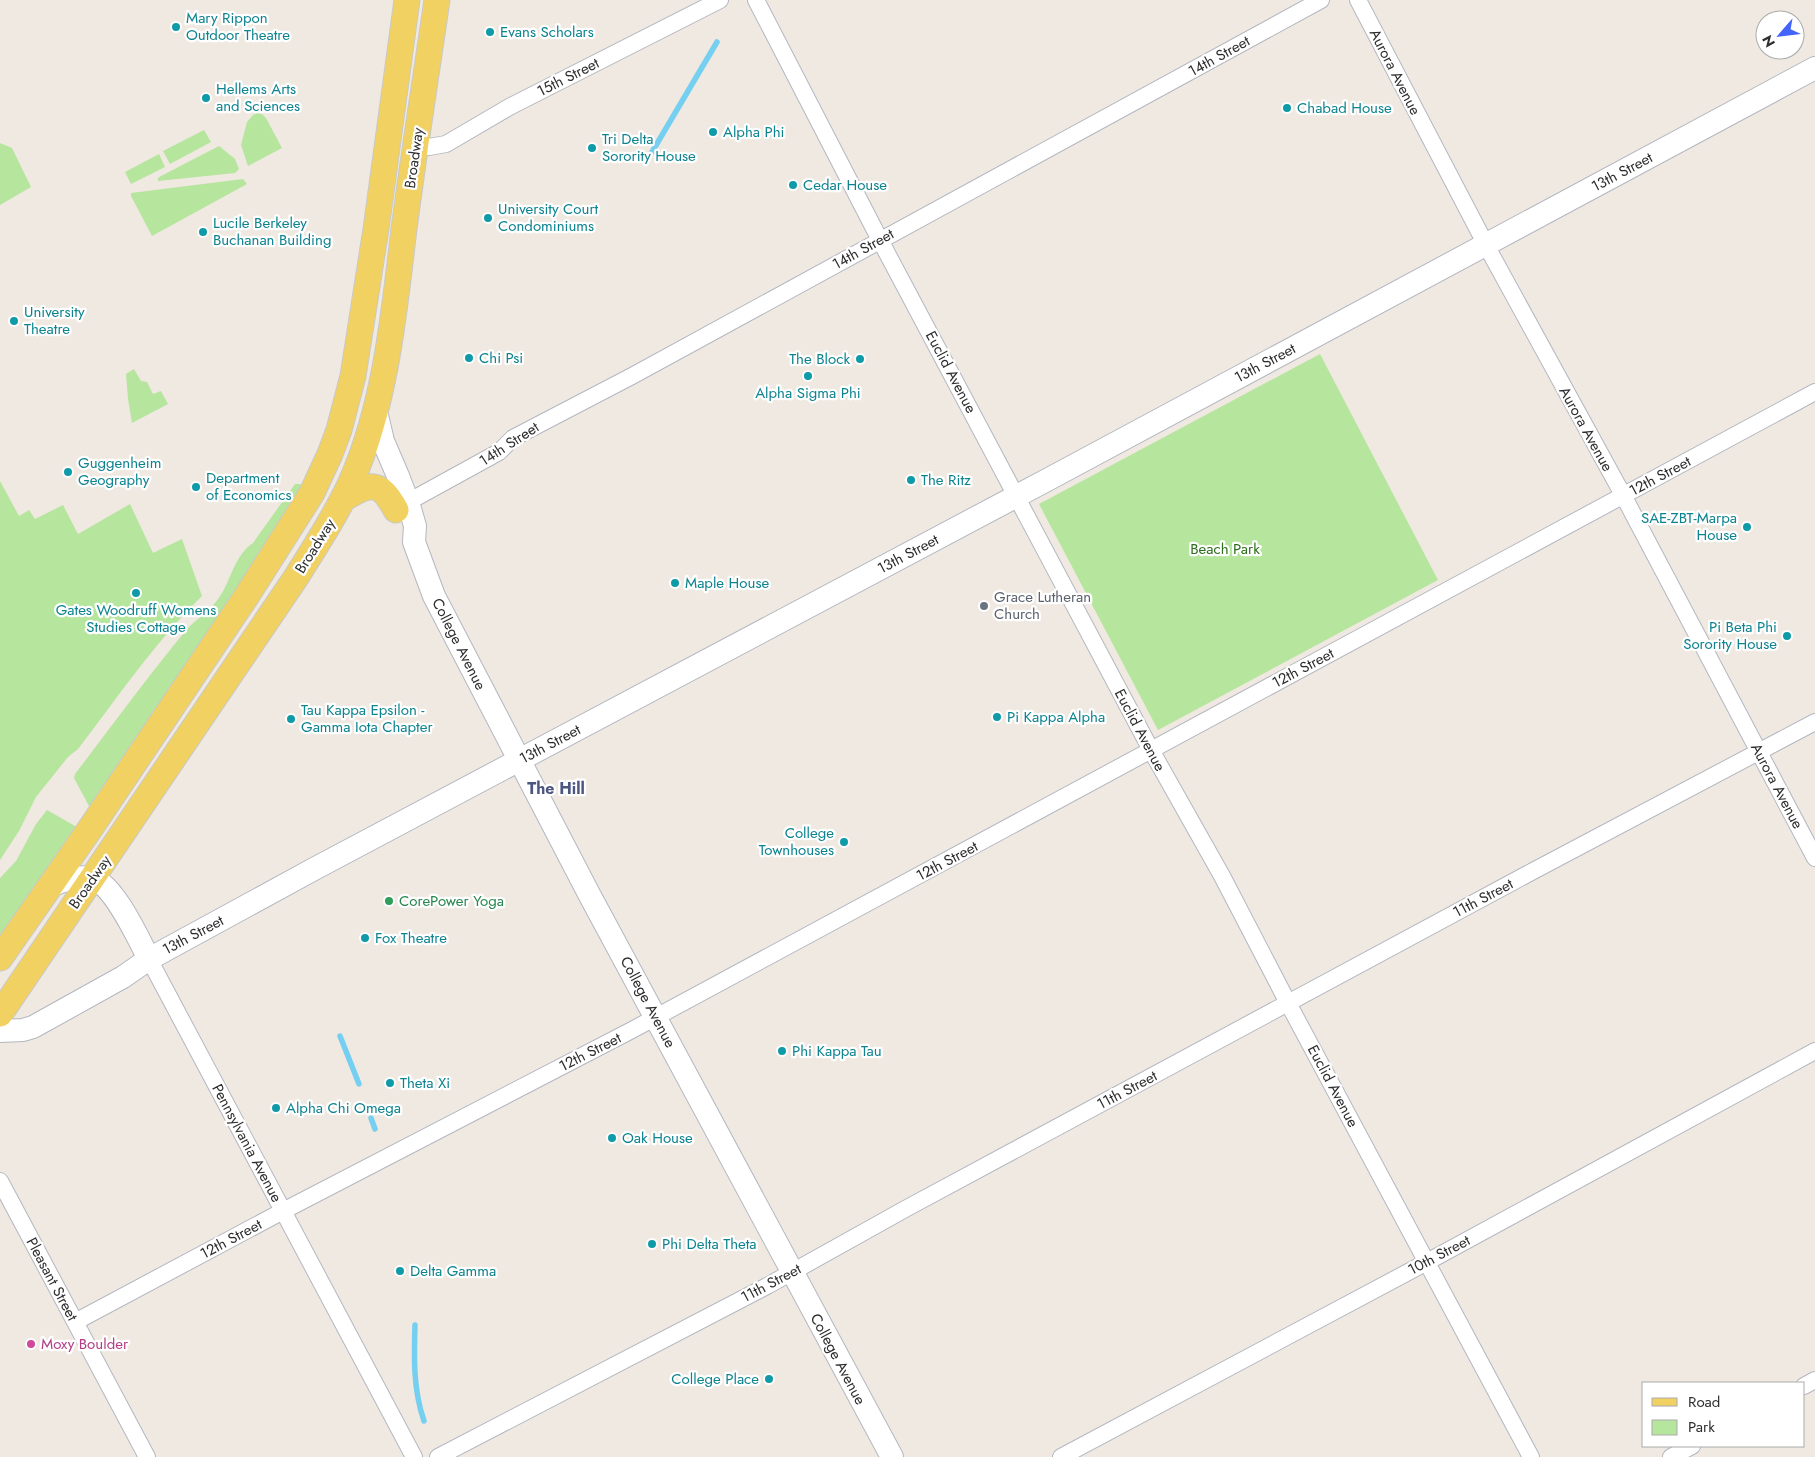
<svg xmlns="http://www.w3.org/2000/svg" width="1815" height="1457" font-family="Jost,sans-serif">
<style>
.green{fill:#b6e59e}
.lines{fill:none;stroke-linecap:round;stroke-linejoin:round}
.stream{stroke:#75cff0;stroke-width:5.5}
.street-casing{stroke:#b4b7c1;stroke-width:18}
.secondary-casing{stroke:#b4b7c1;stroke-width:24}
.primary-casing{stroke:#c9c9c9;stroke-width:27}
.street{stroke:#fff;stroke-width:16}
.secondary{stroke:#fff;stroke-width:22}
.primary{stroke:#f2d163;stroke-width:25}
.culture-dot{fill:#0f9aa8;stroke:#fff;stroke-width:2}
.worship-dot{fill:#6b7280;stroke:#fff;stroke-width:2}
.leisure-dot{fill:#2e9e5b;stroke:#fff;stroke-width:2}
.hotel-dot{fill:#d1479c;stroke:#fff;stroke-width:2}
.labels{text-anchor:middle;stroke-width:4.5;stroke-linejoin:round;paint-order:stroke}
.culture-label{font-size:15px;fill:#0d838f;stroke:#fff;text-anchor:start}
.street-label{font-size:15px;fill:#2e2e2e;stroke:#fff}
.park-label{font-size:15px;fill:#2c6e1b;stroke:#fff}
.worship-label{font-size:15px;fill:#5b616d;stroke:#fff;text-anchor:start}
.leisure-label{font-size:15px;fill:#27864d;stroke:#fff;text-anchor:start}
.hotel-label{font-size:15px;fill:#b23c85;stroke:#fff;text-anchor:start}
.neighbourhood-label{font-size:16px;font-weight:bold;fill:#4d5680;stroke:#fff}
</style>
<rect width="100%" height="100%" fill="#efe9e1"/>
<!-- green -->
<path class="green" d="M257,113L262,114L266,118L282,148L248,166L241,145L247,122L253,115Z
M204,130L211,142L170,164L163,151Z
M0,143L12,148L31,187L0,205Z
M219,146L235,159L239,169L235,173L158,181V178L161,176Z
M159,154L165,167L131,184L125,172Z
M243,179L247,184L152,236L131,196V193Z
M1320,354L1438,580L1158,730L1039,504Z
M134,369L141,381L147,382L153,394L161,391L168,404L132,423L128,399L126,374Z
M0,481L19,516L29,510L35,519L63,505L78,534L130,504L153,553L182,539L202,596C155,642 118,697 78,749L68,757L36,797L19,831L0,860Z
M295,484H300L303,487L278,531L90,808L74,778L75,774C112,726 148,676 187,629C195,620 207,613 215,603C231,585 232,557 253,543Z
M47,810L75,826V830L0,937V878L16,861L36,824Z"/>
<g class="lines">
<!-- stream -->
<path class="stream" d="M652,152L717,42
M340,1036L359,1084
M371,1118L375,1129
M415,1325C414,1358 413,1389 424,1421"/>
<defs>
<path id="street" d="M756,0L880,240L1151,750L1222,876L1288,1003L1531,1457
M1358,0L1486,245L1623,495L1815,858
M415,146L429,147L446,144L511,106L720,0
M408,502L499,452L513,438L632,376L1321,0
M149,959L414,1457
M0,1181L147,1457
M75,1322L283,1211L632,1030L1815,392
M1804,1386L1815,1380
M438,1457L767,1286L907,1208L1535,870L1815,722
M1061,1457L1427,1262L1815,1051
M1671,1457L1692,1446"/>
<path id="secondary" d="M376,411L383,441L398,476L408,502L415,526L414,542L434,596L589,894L892,1457
M49,887C61,881 80,874 94,879C115,887 138,938 149,959
M0,1031L23,1030L33,1027L123,977L149,959L314,869L1047,480L1815,68"/>
<path id="primary" d="M343,499C370,483 379,479 396,510
M0,958L92,826L246,597L312,493L330,454L339,430L353,376L376,229L407,0
M0,1014L297,576C316,545 337,514 352,480C386,402 394,313 404,229C414,152 426,76 437,0"/>
</defs>
<!-- street casing -->
<use href="#street" class="street-casing"/>
<!-- secondary casing -->
<use href="#secondary" class="secondary-casing"/>
<!-- primary casing -->
<use href="#primary" class="primary-casing"/>
<!-- street -->
<use href="#street" class="street"/>
<!-- secondary -->
<use href="#secondary" class="secondary"/>
<!-- primary -->
<use href="#primary" class="primary"/>
</g>
<!-- markers -->
<g class="culture-dot">
<circle cx="176" cy="27" r="5"/>
<circle cx="490" cy="32" r="5"/>
<circle cx="206" cy="98" r="5"/>
<circle cx="1287" cy="108" r="5"/>
<circle cx="713" cy="132" r="5"/>
<circle cx="592" cy="148" r="5"/>
<circle cx="793" cy="185" r="5"/>
<circle cx="488" cy="218" r="5"/>
<circle cx="203" cy="232" r="5"/>
<circle cx="14" cy="321" r="5"/>
<circle cx="469" cy="358" r="5"/>
<circle cx="860" cy="359" r="5"/>
<circle cx="808" cy="376" r="5"/>
<circle cx="68" cy="472" r="5"/>
<circle cx="911" cy="480" r="5"/>
<circle cx="196" cy="487" r="5"/>
<circle cx="1747" cy="527" r="5"/>
<circle cx="675" cy="583" r="5"/>
<circle cx="136" cy="593" r="5"/>
<circle cx="1787" cy="636" r="5"/>
<circle cx="997" cy="717" r="5"/>
<circle cx="291" cy="719" r="5"/>
<circle cx="844" cy="842" r="5"/>
<circle cx="365" cy="938" r="5"/>
<circle cx="782" cy="1051" r="5"/>
<circle cx="390" cy="1083" r="5"/>
<circle cx="276" cy="1108" r="5"/>
<circle cx="612" cy="1138" r="5"/>
<circle cx="652" cy="1244" r="5"/>
<circle cx="400" cy="1271" r="5"/>
<circle cx="769" cy="1379" r="5"/>
</g>
<circle class="worship-dot" cx="984" cy="606" r="5"/>
<circle class="leisure-dot" cx="389" cy="901" r="5"/>
<circle class="hotel-dot" cx="31" cy="1344" r="5"/>
<g class="labels">
<!-- culture labels -->
<g class="culture-label">
<text x="186" y="23">Mary Rippon<tspan x="186" dy="17">Outdoor Theatre</tspan></text>
<text x="500" y="37">Evans Scholars</text>
<text x="216" y="94">Hellems Arts<tspan x="216" dy="17">and Sciences</tspan></text>
<text x="1297" y="113">Chabad House</text>
<text x="723" y="137">Alpha Phi</text>
<text x="602" y="144">Tri Delta<tspan x="602" dy="17">Sorority House</tspan></text>
<text x="803" y="190">Cedar House</text>
<text x="498" y="214">University Court<tspan x="498" dy="17">Condominiums</tspan></text>
<text x="213" y="228">Lucile Berkeley<tspan x="213" dy="17">Buchanan Building</tspan></text>
<text x="24" y="317">University<tspan x="24" dy="17">Theatre</tspan></text>
<text x="479" y="363">Chi Psi</text>
<text x="850" y="364" text-anchor="end">The Block</text>
<text x="808" y="398" text-anchor="middle">Alpha Sigma Phi</text>
<text x="78" y="468">Guggenheim<tspan x="78" dy="17">Geography</tspan></text>
<text x="206" y="483">Department<tspan x="206" dy="17">of Economics</tspan></text>
<text x="921" y="485">The Ritz</text>
<text x="1737" y="523" text-anchor="end">SAE-ZBT-Marpa<tspan x="1737" dy="17">House</tspan></text>
<text x="685" y="588">Maple House</text>
<text x="136" y="615" text-anchor="middle">Gates Woodruff Womens<tspan x="136" dy="17">Studies Cottage</tspan></text>
<text x="1777" y="632" text-anchor="end">Pi Beta Phi<tspan x="1777" dy="17">Sorority House</tspan></text>
<text x="301" y="715">Tau Kappa Epsilon -<tspan x="301" dy="17">Gamma Iota Chapter</tspan></text>
<text x="1007" y="722">Pi Kappa Alpha</text>
<text x="834" y="838" text-anchor="end">College<tspan x="834" dy="17">Townhouses</tspan></text>
<text x="375" y="943">Fox Theatre</text>
<text x="792" y="1056">Phi Kappa Tau</text>
<text x="400" y="1088">Theta Xi</text>
<text x="286" y="1113">Alpha Chi Omega</text>
<text x="622" y="1143">Oak House</text>
<text x="662" y="1249">Phi Delta Theta</text>
<text x="410" y="1276">Delta Gamma</text>
<text x="759" y="1384" text-anchor="end">College Place</text>
</g>
<!-- street labels -->
<g class="street-label">
<text transform="translate(1219 56) rotate(-29)" y="5">14th Street</text>
<text transform="translate(1395 72) rotate(63)" y="5">Aurora Avenue</text>
<text transform="translate(568 77) rotate(-27)" y="5">15th Street</text>
<text transform="translate(414 158) rotate(-82)" y="5">Broadway</text>
<text transform="translate(1622 172) rotate(-28)" y="5">13th Street</text>
<text transform="translate(863 249) rotate(-29)" y="5">14th Street</text>
<text transform="translate(1265 363) rotate(-28)" y="5">13th Street</text>
<text transform="translate(951 372) rotate(62)" y="5">Euclid Avenue</text>
<text transform="translate(1586 429) rotate(61)" y="5">Aurora Avenue</text>
<text transform="translate(509 444) rotate(-33)" y="5">14th Street</text>
<text transform="translate(1660 476) rotate(-28)" y="5">12th Street</text>
<text transform="translate(315 546) rotate(-58)" y="5">Broadway</text>
<text transform="translate(908 554) rotate(-28)" y="5">13th Street</text>
<text transform="translate(459 644) rotate(63)" y="5">College Avenue</text>
<text transform="translate(1303 668) rotate(-28)" y="5">12th Street</text>
<text transform="translate(1140 730) rotate(62)" y="5">Euclid Avenue</text>
<text transform="translate(550 744) rotate(-28)" y="5">13th Street</text>
<text transform="translate(1777 786) rotate(62)" y="5">Aurora Avenue</text>
<text transform="translate(947 861) rotate(-28)" y="5">12th Street</text>
<text transform="translate(90 882) rotate(-55)" y="5">Broadway</text>
<text transform="translate(1483 898) rotate(-28)" y="5">11th Street</text>
<text transform="translate(193 935) rotate(-28)" y="5">13th Street</text>
<text transform="translate(648 1002) rotate(62)" y="5">College Avenue</text>
<text transform="translate(590 1052) rotate(-27)" y="5">12th Street</text>
<text transform="translate(1333 1086) rotate(62)" y="5">Euclid Avenue</text>
<text transform="translate(1127 1090) rotate(-28)" y="5">11th Street</text>
<text transform="translate(247 1143) rotate(62)" y="5">Pennsylvania Avenue</text>
<text transform="translate(231 1239) rotate(-28)" y="5">12th Street</text>
<text transform="translate(1439 1255) rotate(-28)" y="5">10th Street</text>
<text transform="translate(52 1279) rotate(62)" y="5">Pleasant Street</text>
<text transform="translate(771 1283) rotate(-28)" y="5">11th Street</text>
<text transform="translate(838 1359) rotate(62)" y="5">College Avenue</text>
</g>
<!-- park labels -->
<g class="park-label">
<text x="1225" y="554">Beach Park</text>
</g>
<!-- worship labels -->
<g class="worship-label">
<text x="994" y="602">Grace Lutheran<tspan x="994" dy="17">Church</tspan></text>
</g>
<!-- leisure labels -->
<g class="leisure-label">
<text x="399" y="906">CorePower Yoga</text>
</g>
<!-- hotel labels -->
<g class="hotel-label">
<text x="41" y="1349">Moxy Boulder</text>
</g>
<!-- neighbourhood labels -->
<g class="neighbourhood-label">
<text x="556" y="794">The Hill</text>
</g>
</g>
<!-- legend -->
<rect x="1642" y="1382" width="162" height="65" fill="#ffffff" stroke="#ababab"/>
<rect x="1652" y="1398" width="25" height="8" fill="#f2d163" stroke="#ababab"/>
<text x="1688" y="1407" font-size="15" fill="#2e2e2e">Road</text>
<rect x="1652" y="1420" width="25" height="15" fill="#b6e59e" stroke="#ababab"/>
<text x="1688" y="1432" font-size="15" fill="#2e2e2e">Park</text>
<!-- north arrow -->
<g transform="translate(1780 35) rotate(242)"><circle r="24" fill="#ffffff" stroke="#ababab"/>
<path d="M0-4L9 19L0 12L-9 19Z" fill="#4264fb"/>
<text y="-8" font-size="14" font-weight="bold" text-anchor="middle" fill="#2e2e2e">N</text>
</g>
</svg>
